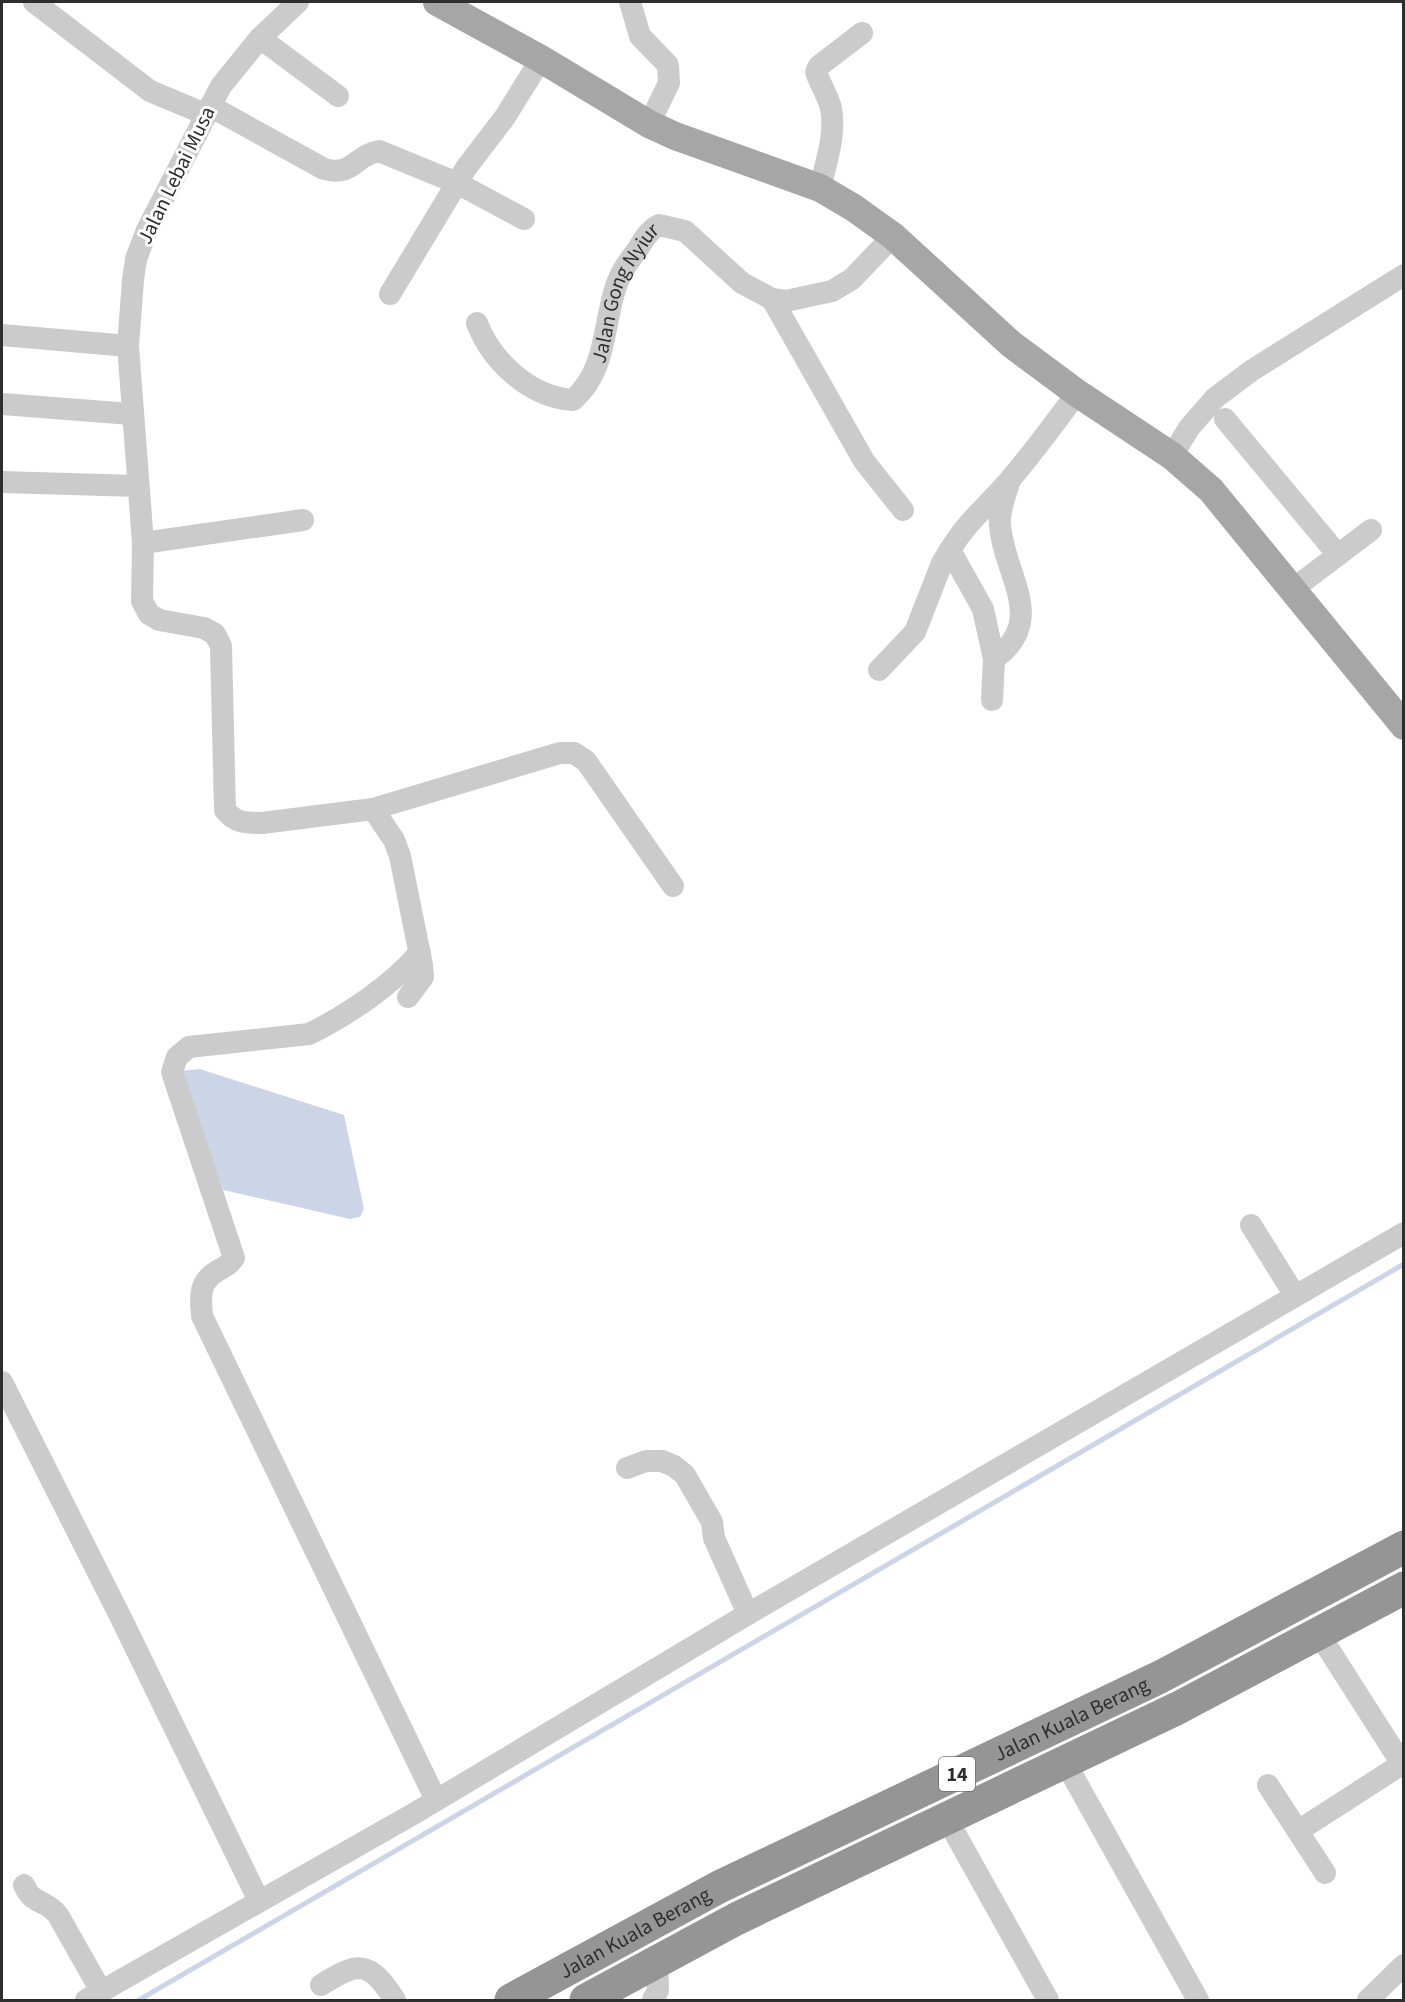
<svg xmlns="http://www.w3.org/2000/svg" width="1405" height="2002" font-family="'Source Sans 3',sans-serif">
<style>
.water{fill:#ccd5e8}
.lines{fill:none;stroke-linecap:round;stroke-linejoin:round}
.stream{stroke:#ccd5e8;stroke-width:5}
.minor{stroke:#cbcbcb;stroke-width:22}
.major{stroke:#a6a6a6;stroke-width:28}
.highway{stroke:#959595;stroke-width:33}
.labels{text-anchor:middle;stroke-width:6;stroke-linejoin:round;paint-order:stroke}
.shield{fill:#fff;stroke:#6d6d6d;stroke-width:1.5}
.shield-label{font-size:20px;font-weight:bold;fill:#2e2e2e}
.street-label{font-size:21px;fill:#2e2e2e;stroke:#fff}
</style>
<rect width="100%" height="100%" fill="#fff"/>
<!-- water -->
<path class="water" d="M200,1069L344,1115L364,1209L360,1217L350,1219L223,1190L180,1071Z"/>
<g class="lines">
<!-- stream -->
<path class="stream" d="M139,2000L1404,1264"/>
<!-- minor -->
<g class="minor">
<path d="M34,2L150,91L205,114"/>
<path d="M298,2L260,38L221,86L147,230L136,259L133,280L128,346L143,543L142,601L149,614L159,620L204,628L215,634L221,646L225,810C235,823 246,823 262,823L373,809L394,840L400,856L422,965L423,977L408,997"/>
<path d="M630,2L640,36L668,65L669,83L649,124"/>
<path d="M260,38L338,96"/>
<path d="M210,106L324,169C353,177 355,155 379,151L457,183L524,219"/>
<path d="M820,188C826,162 836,135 831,108C828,96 820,84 816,72L819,66L862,33"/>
<path d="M390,294L466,168L505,117L541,59"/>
<path d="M772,299L864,461L903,510"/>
<path id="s1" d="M477,323C492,362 530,397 573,400C605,372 603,331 614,293C618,276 627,263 638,249C644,239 649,230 659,225L685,231L742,283L772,299L786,301L832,291L852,279L893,236"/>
<path d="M2,335L128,346"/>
<path d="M2,404L131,414"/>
<path d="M1225,419L1338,555"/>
<path d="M1172,456L1189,428L1215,398L1251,371L1404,275"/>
<path d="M2,482L137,486"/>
<path d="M143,543L303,520"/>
<path d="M1293,589L1371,530"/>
<path d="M994,659C1049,620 1003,575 1000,524C999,510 1005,496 1009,483"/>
<path d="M879,670L915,632L942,563L950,550"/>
<path d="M992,700L994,659L983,609L950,550C966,523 988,505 1008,482C1033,453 1055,423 1077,393"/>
<path d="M373,809L560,753H574L586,761L673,886"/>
<path d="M420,952C394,984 346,1016 309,1034L189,1047L177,1057L172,1072L234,1258C230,1264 226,1266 219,1270C199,1281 200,1295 202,1316L436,1800"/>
<path d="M1251,1225L1294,1294"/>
<path d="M2,1382L121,1618L259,1901"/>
<path d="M627,1468L646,1461H662L674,1466L685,1475L712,1522L714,1538L748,1614"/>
<path d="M1319,1634L1404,1767"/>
<path d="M1065,1762L1198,2000"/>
<path d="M1268,1785L1325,1873"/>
<path d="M947,1819L1048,2000"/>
<path d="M1298,1831L1402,1764"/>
<path d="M24,1885C33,1906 46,1899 58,1915L101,1991"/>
<path d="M321,1985C359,1961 369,1960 395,2000"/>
<path d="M86,2000L415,1813L748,1614L1404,1233"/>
<path d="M653,2000L658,1990L657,1962"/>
<path d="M1368,2000L1404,1965"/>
</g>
<!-- major -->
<path class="major" d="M437,2L541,59L649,124L675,136L820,188L854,208L893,236L1011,344L1077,393L1172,456L1211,490L1404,726"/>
<!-- highway -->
<g class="highway">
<path id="s2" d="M511,2000L719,1887L1160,1677L1404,1547"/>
<path d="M586,2000L736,1919L1178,1708L1404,1588"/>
</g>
</g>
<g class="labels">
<!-- shield labels -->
<rect class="shield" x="939" y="1757" width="36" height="34" rx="4.5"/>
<g class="shield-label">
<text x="957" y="1781">14</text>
</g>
<!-- street labels -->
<g class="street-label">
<text transform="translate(176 175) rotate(-64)" y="7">Jalan Lebai Musa</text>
<text dy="7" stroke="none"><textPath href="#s1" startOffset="250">Jalan Gong Nyiur</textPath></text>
<text dy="7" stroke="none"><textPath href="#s2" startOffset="627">Jalan Kuala Berang</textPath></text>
<text dy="7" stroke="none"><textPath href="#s2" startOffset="141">Jalan Kuala Berang</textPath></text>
</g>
</g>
<!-- border -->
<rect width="1405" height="2002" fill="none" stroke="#2e2e2e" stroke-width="6"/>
</svg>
